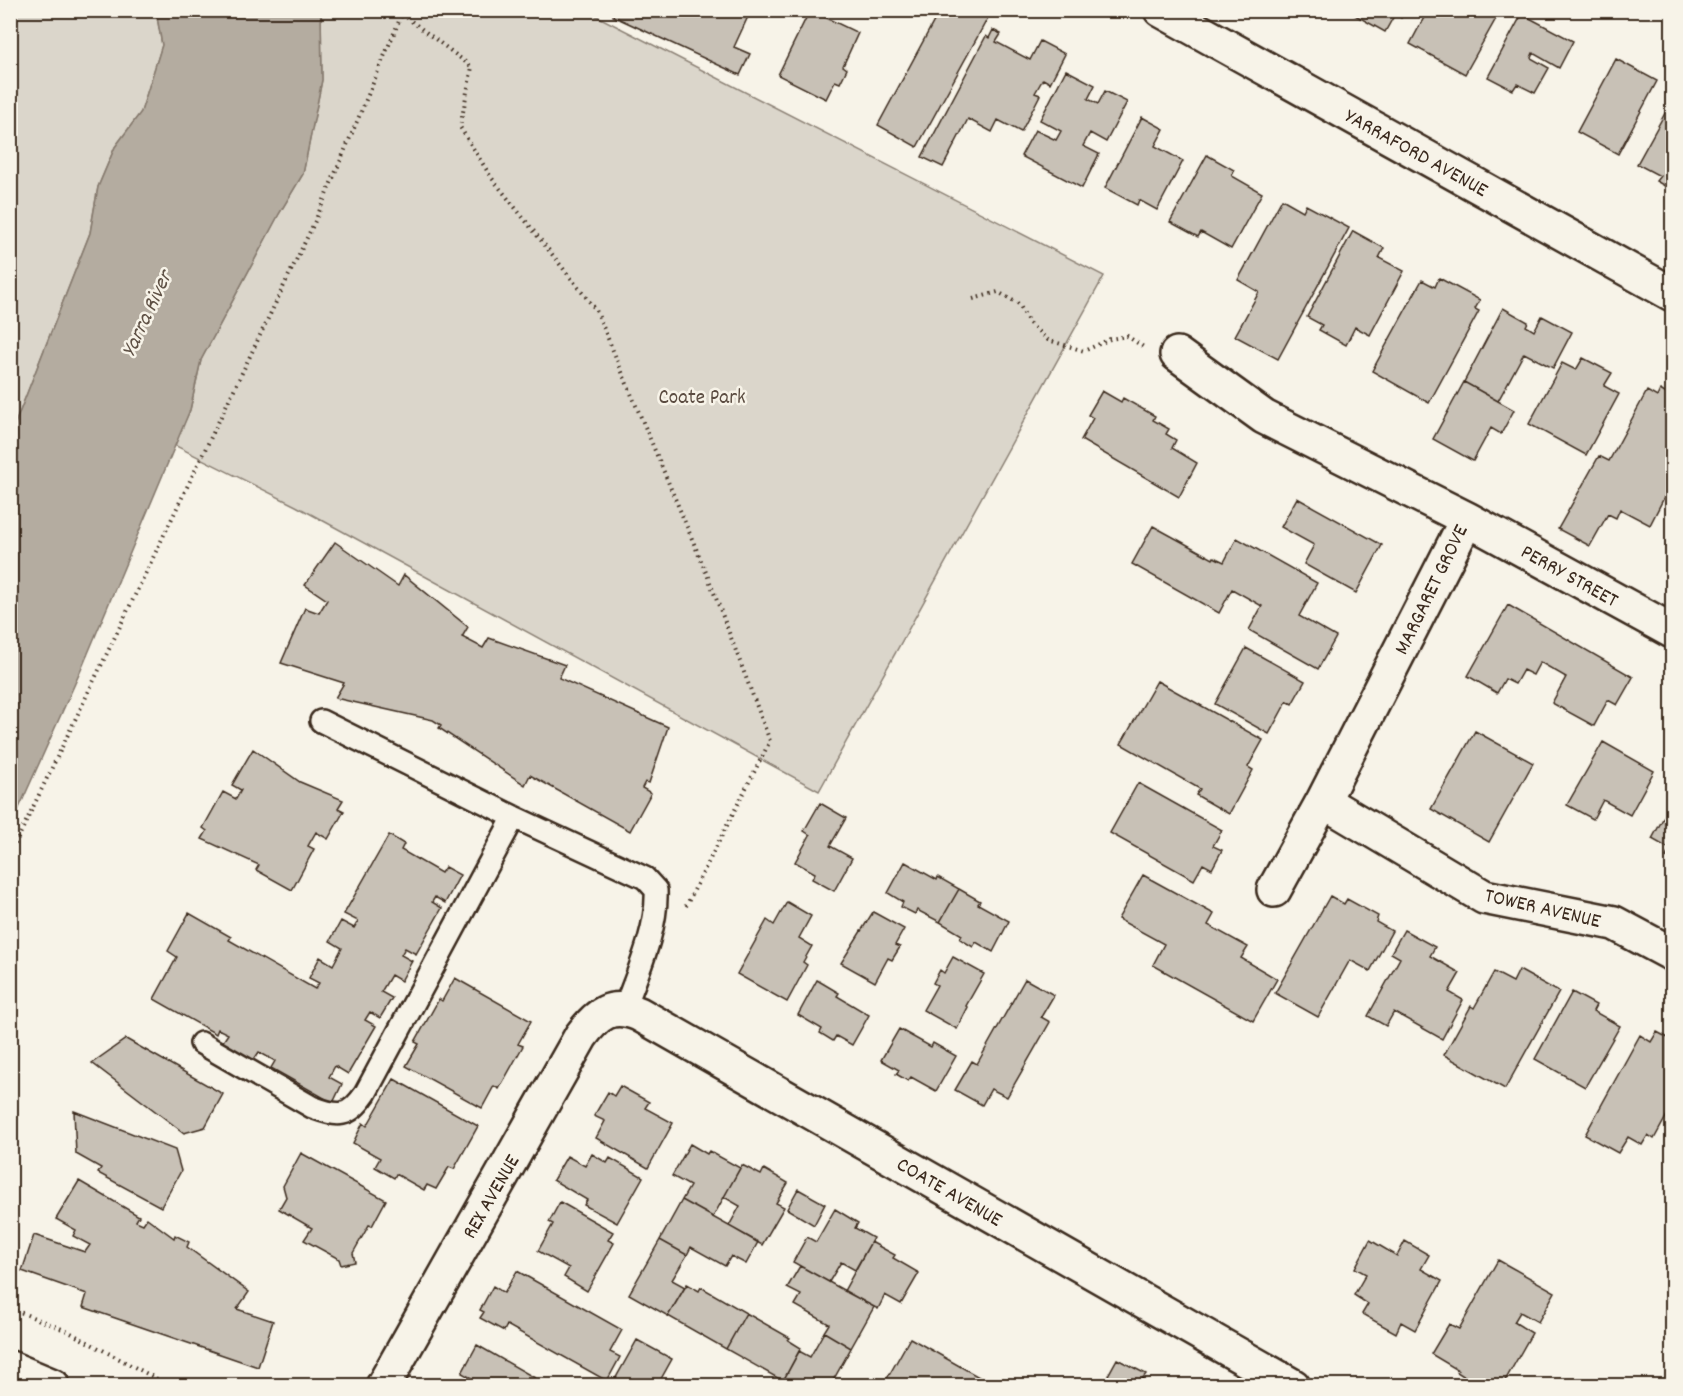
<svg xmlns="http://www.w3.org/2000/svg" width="1683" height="1396" font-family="Dekko,sans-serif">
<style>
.green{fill:#dbd6cb;stroke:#8b8074;stroke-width:1.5}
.water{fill:#b4aca0;stroke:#84786c;stroke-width:1.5}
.building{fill:#c8c1b6;stroke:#3b2a1e;stroke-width:1.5}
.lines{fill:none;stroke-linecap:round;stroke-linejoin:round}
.service-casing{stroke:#3b2a1e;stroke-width:26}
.minor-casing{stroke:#3b2a1e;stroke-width:38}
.primary-casing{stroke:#3b2a1e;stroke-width:38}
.path{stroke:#3b2a1e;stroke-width:4;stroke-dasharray:1.5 4.5;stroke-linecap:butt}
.service{stroke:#f7f3e8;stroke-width:21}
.minor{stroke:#f7f3e8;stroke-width:33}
.primary{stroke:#f7f3e8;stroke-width:33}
.labels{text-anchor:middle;stroke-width:5;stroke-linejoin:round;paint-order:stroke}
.street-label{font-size:21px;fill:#3b2a1e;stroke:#f7f3e8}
.park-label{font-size:21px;fill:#5b4c41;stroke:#f7f3e8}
.water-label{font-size:22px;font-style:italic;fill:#5f5145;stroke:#f7f3e8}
</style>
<rect width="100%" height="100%" fill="#f7f3e8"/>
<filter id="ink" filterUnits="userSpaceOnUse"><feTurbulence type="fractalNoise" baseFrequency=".0167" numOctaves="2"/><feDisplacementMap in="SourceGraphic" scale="12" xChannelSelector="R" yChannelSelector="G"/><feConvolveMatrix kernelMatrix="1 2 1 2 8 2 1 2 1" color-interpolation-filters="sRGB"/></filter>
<g filter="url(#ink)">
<!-- green -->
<path class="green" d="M11,11H156L162,45L141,112L115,147L98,187L90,233L11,434Z
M321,11H587L1104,276L819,791L296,506L174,445L190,410L201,360L279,214L303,174L322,80Z"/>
<!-- water -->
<path class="water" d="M156,11H321L322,80L303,174L279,214L201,360L190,410L81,670L11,826V434L90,233L98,187L115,147L141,112L162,45Z"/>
<!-- building -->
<path class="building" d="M615,10H751L734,47L750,54L740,75L613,16Z
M810,10L858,33L843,66L847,69L840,83L835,81L826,99L778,75Z
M940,10H984L990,14L917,147L878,125Z
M1346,10H1405L1401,18L1395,14L1385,32Z
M1428,10H1490L1498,15L1465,74L1410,44Z
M1522,14L1573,41L1559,68L1533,53L1531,58L1549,68L1535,93L1517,84L1513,90L1488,77Z
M993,30L1001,34L996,42L1030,60L1040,41L1065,54L1050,83L1043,79L1035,93L1040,95L1021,132L998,120L992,132L968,119L943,167L922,157L986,36L989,38Z
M1616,59L1657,81L1618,154L1577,132Z
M1066,70L1095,85L1088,99L1098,104L1105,91L1127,102L1106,142L1090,133L1083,146L1099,154L1082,188L1021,156L1035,130L1056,140L1061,131L1040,120Z
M1669,106L1672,108V190L1656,181L1660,176L1637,164Z
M1142,117L1164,129L1155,146L1183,161L1157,210L1139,200L1137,205L1105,188Z
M1207,155L1234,170L1232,176L1262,193L1231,249L1201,232L1198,237L1170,222Z
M1282,199L1303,211L1306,205L1349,228L1278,359L1235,336L1259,292L1238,280Z
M1353,231L1384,248L1379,258L1404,271L1370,335L1355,327L1346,345L1319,330L1322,325L1307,317Z
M1439,278L1480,300L1475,309L1479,311L1429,403L1372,371L1422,280L1435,287Z
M1503,308L1528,322L1526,326L1534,331L1542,316L1572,332L1553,368L1524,353L1498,401L1464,382Z
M1583,358L1612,373L1604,386L1619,394L1586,455L1529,424L1562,363L1576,370Z
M1464,382L1514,410L1501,434L1491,428L1473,461L1433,439Z
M1660,390L1672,397V482L1650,525L1620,509L1616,518L1608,514L1590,546L1558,529L1599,456L1609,461L1647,391L1657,397Z
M1102,391L1121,402L1123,398L1155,416L1153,420L1169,429L1166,434L1176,440L1172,448L1197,463L1179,497L1081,440L1093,418L1088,415Z
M1297,498L1382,545L1356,593L1304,564L1314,545L1281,527Z
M1153,526L1213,559L1214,557L1224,562L1237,538L1317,583L1299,616L1336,637L1318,669L1249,630L1262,606L1232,589L1219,613L1132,564Z
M335,542L398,586L404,575L468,627L462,637L483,648L489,638L565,665L559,678L668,727L649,783L645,782L642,788L651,793L630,831L530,775L525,785L439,728L441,725L433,720L335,698L344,683L281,663L305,608L319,613L327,600L305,585Z
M1508,605L1633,677L1617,705L1608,700L1594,726L1552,703L1566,677L1540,662L1533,675L1523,670L1515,684L1505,679L1497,693L1468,676Z
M1246,648L1305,681L1292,704L1287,701L1269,734L1215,704Z
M1157,681L1263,740L1248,767L1253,770L1229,814L1196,795L1200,789L1121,744Z
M1475,731L1533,763L1489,842L1431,809Z
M1603,742L1654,771L1630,815L1603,800L1593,819L1567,805Z
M253,749L300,782L343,800L338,808L344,811L328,839L316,832L308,846L314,849L292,890L256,870L259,865L202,839L207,831L203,828L223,792L236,799L241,790L232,785Z
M1138,783L1222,830L1213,846L1222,850L1212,869L1203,864L1194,880L1110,833Z
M1672,802V860L1666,857L1670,849L1652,839Z
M820,803L846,818L830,846L852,858L834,891L812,879L815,873L795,862L810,835L804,831Z
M389,835L404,844L401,850L441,873L445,867L460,875L445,903L435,897L432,902L442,908L416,954L405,948L401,955L412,961L401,981L391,975L381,992L392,998L380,1018L370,1012L365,1020L376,1026L348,1074L335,1066L329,1077L342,1084L333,1103L271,1068L275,1061L259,1052L253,1061L222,1043L228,1034L218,1029L216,1034L154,999L177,957L168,951L189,913L231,937L229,940L315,989L319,983L309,978L320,957L333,965L342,948L330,941L341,921L354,928L358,921L344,914Z
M905,862L937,880L938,877L959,889L940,922L917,910L915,914L901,907L903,902L888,893Z
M1143,875L1214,914L1208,925L1248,947L1241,958L1277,979L1253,1021L1153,965L1164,944L1118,919Z
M959,889L980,901L978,904L1009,921L993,952L976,942L973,947L960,939L962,935L940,922Z
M1330,896L1344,904L1347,899L1378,916L1376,922L1392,931L1370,971L1350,960L1318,1017L1275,993Z
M787,902L811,916L799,938L812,946L803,962L807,965L787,1002L737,974L767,920L774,925Z
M873,912L904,929L895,945L900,947L892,960L888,958L875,982L841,963Z
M1404,930L1435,947L1430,956L1460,973L1449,992L1463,1000L1442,1039L1394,1012L1386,1026L1368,1016L1400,958L1391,953Z
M953,957L984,974L966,1006L968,1007L957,1029L923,1010L937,985L933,983L940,970L944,973Z
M1519,970L1559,992L1505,1089L1444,1055L1471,1006L1474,1008L1494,972L1513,982Z
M455,978L531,1021L518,1044L523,1046L499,1089L494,1086L482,1108L406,1066L419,1044L415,1042L439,999L442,1001Z
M1025,979L1054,995L1041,1017L1050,1022L1007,1097L991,1089L982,1105L955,1090L972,1061L977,1064Z
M817,980L839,993L837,996L869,1015L852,1045L836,1036L833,1041L820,1033L822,1029L798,1015Z
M1572,992L1596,1005L1593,1011L1620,1026L1585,1087L1535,1059Z
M899,1029L931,1047L933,1043L956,1056L936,1091L911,1077L908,1081L896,1074L899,1070L881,1060Z
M1657,1032L1672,1040V1106L1654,1139L1648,1135L1642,1145L1628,1137L1618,1153L1585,1135L1640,1035L1651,1042Z
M126,1039L223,1094L205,1127L184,1133L92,1063Z
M394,1079L478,1126L454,1169L449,1167L436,1189L427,1185L424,1190L396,1174L394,1178L375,1167L380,1158L353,1143L363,1123L367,1126Z
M620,1086L649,1102L645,1108L673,1123L648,1168L596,1138L605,1121L594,1116L608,1092L614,1096Z
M74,1111L175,1150L181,1171L161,1207L98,1173L101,1168L76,1154Z
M690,1144L707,1154L709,1151L740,1168L713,1217L682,1200L690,1186L672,1176Z
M301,1153L386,1200L372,1226L369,1225L353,1253L355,1262L341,1265L339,1259L304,1240L312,1228L279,1209L286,1197L283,1186Z
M592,1154L607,1163L610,1158L643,1177L617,1223L584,1205L587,1200L553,1180L567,1156L585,1166Z
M742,1165L761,1175L764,1169L788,1183L776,1203L784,1207L762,1245L729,1226L740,1206L724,1197Z
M79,1181L139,1216L136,1221L143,1224L147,1218L174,1238L175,1235L189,1242L187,1247L249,1292L237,1309L273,1321L258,1367L83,1307L87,1294L22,1271L34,1235L85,1252L90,1245L73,1236L76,1230L56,1219Z
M798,1189L825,1204L814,1225L787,1209Z
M682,1200L758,1242L746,1264L731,1256L725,1266L691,1247L687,1255L660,1240Z
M560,1202L613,1232L608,1240L614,1243L587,1291L564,1277L569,1268L538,1251L553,1224L549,1222Z
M835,1209L858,1223L855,1228L873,1238L855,1270L841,1262L829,1282L793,1262L807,1237L816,1242Z
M660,1240L687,1255L672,1280L685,1287L668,1316L629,1294Z
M1370,1240L1397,1256L1405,1241L1429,1255L1421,1269L1442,1281L1415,1330L1401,1322L1396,1333L1362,1314L1368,1304L1354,1295L1366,1274L1355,1268Z
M871,1242L895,1255L893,1258L919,1273L901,1304L885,1295L878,1309L844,1291Z
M1498,1260L1555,1292L1538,1322L1520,1312L1514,1322L1532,1333L1502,1386H1486L1483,1383L1479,1386L1457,1372L1458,1370L1431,1354L1449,1324L1459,1329Z
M800,1266L874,1307L851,1348L824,1332L829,1324L795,1305L801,1295L787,1288Z
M517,1271L622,1330L610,1352L620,1357L607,1381L507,1325L504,1331L480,1318L484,1312L480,1310L493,1286L504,1293Z
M687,1284L699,1291L701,1287L746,1313L726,1349L668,1316Z
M746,1313L790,1338L788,1340L801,1348L783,1381L726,1349Z
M824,1332L851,1348L830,1386H792L783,1381L799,1351L810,1357Z
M910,1338L979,1377L974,1386H883Z
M637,1340L672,1359L657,1386H618L613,1383Z
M477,1345L549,1386H472L475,1380L462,1373Z
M1117,1359L1146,1374L1142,1379L1153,1386H1112L1114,1383L1106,1379Z"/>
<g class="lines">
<defs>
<path id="service" d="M321,721L514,817L645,878L656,890C658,929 637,974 624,1010
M201,1043L312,1107C339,1117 348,1118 365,1094L514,817"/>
<path id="minor" d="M1161,10L1672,294
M1177,354L1264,417L1467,519L1323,801L1274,890
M1467,519L1672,631
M1323,801L1484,897L1614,923L1672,954
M383,1386L581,1036C598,1013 611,1003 639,1014L1293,1386"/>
<path id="primary" d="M10,1368L53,1386"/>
</defs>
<!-- service casing -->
<use href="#service" class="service-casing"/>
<!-- minor casing -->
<use href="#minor" class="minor-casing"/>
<!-- primary casing -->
<use href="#primary" class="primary-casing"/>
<!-- path -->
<path class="path" d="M402,14L472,67L460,127L491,177L596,310L708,577L770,741L686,906
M973,299L998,292L1019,304L1029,323L1048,340L1084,351L1110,339L1127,336L1145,348
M10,855L316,219L402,14L401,10
M10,1308L67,1331L170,1386"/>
<!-- service -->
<use href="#service" class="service"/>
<!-- minor -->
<use href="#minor" class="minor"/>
<!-- primary -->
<use href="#primary" class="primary"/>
</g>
</g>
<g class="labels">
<!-- street labels -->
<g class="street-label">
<text transform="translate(1417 152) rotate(29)" y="7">YARRAFORD AVENUE</text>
<text transform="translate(1570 575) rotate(29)" y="7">PERRY STREET</text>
<text transform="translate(1430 589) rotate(-64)" y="7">MARGARET GROVE</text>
<text transform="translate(1543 907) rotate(13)" y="7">TOWER AVENUE</text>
<text transform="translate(950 1191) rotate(30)" y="7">COATE AVENUE</text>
<text transform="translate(490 1196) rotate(-60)" y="7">REX AVENUE</text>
</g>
<!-- park labels -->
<g class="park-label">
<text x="702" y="403">Coate Park</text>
</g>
<!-- water labels -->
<g class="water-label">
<text transform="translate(145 313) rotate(-65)" y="8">Yarra River</text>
</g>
</g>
<!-- margin -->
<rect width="1683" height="1396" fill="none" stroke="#f7f3e8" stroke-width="36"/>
<rect x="18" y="18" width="1647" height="1360" fill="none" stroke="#3b2a1e" stroke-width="2" filter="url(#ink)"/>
</svg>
